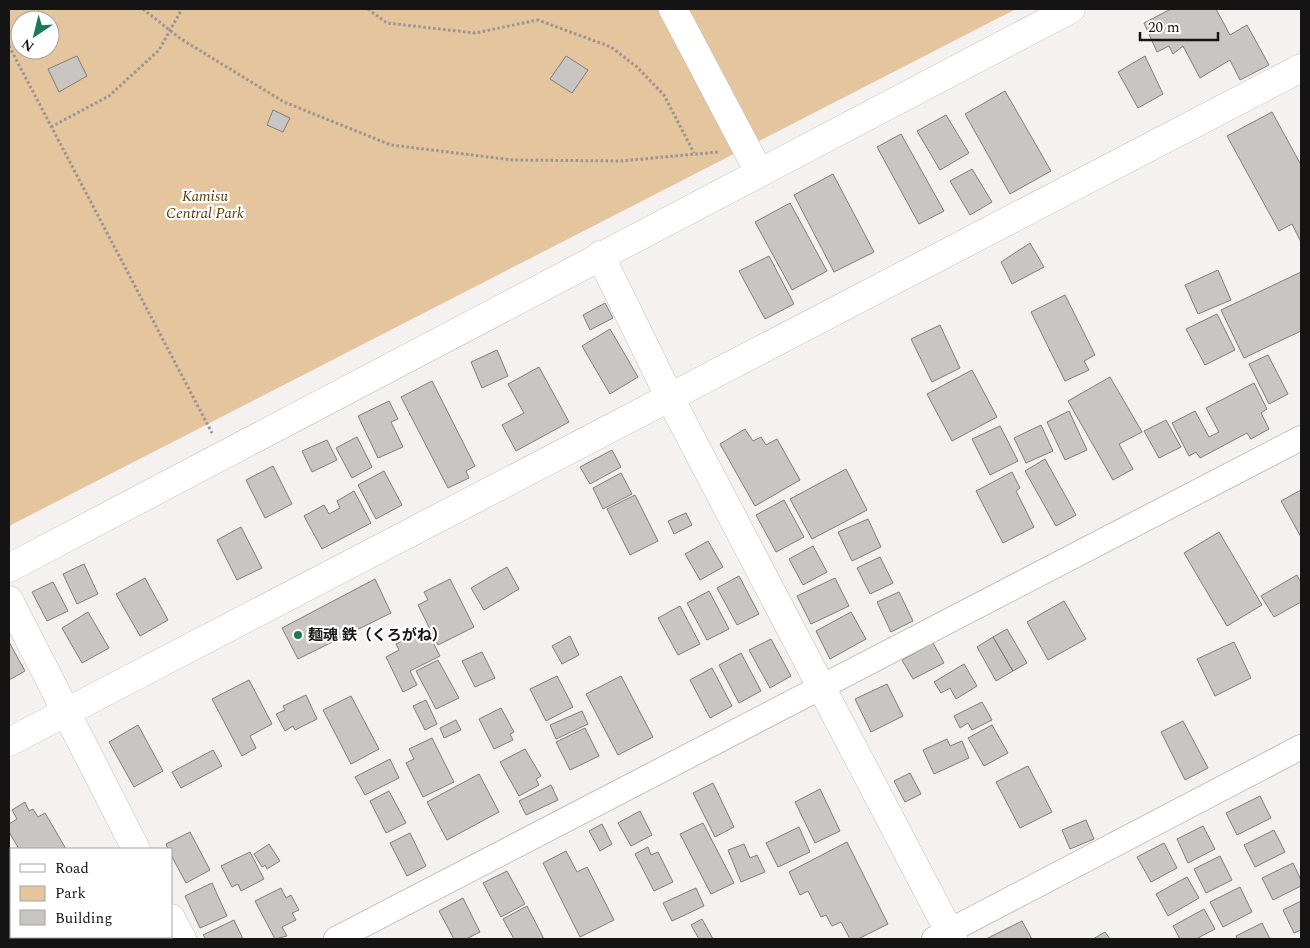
<svg xmlns="http://www.w3.org/2000/svg" width="1310" height="948" font-family="Spectral,'Noto Sans JP',serif">
<style>
.green{fill:#e5c59d;fill-rule:evenodd}
.building{fill:#c8c5c3;stroke:#807d7b}
.lines{fill:none;stroke-linecap:round;stroke-linejoin:round}
.minor-casing{stroke:#c3bfbf;stroke-width:26}
.tertiary-casing{stroke:#c3bfbf;stroke-width:29}
.path{stroke:#979494;stroke-width:3;stroke-dasharray:2.5 2.5;stroke-linecap:butt}
.minor{stroke:#fff;stroke-width:24}
.tertiary{stroke:#fff;stroke-width:28}
.poi-dot{fill:#1c7a51;stroke:#fff;stroke-width:2}
.labels{text-anchor:middle;stroke-width:4.5;stroke-linejoin:round;paint-order:stroke}
.park-label{font-size:15px;font-style:italic;fill:#5a3a05;stroke:#fff}
.poi-label{font-size:15px;font-weight:bold;fill:#151414;stroke:#fff;text-anchor:start}
</style>
<rect width="100%" height="100%" fill="#f5f1f1"/>
<!-- green -->
<path class="green" d="M9,9H1016L9,526ZM20,20H50V50H20Z"/>
<!-- building -->
<path class="building" d="M1171,9H1216L1230,35L1247,25L1269,65L1240,80L1230,60L1200,78L1183,46L1173,54L1169,46L1157,52L1144,23Z
M77,56L87,76L59,92L48,69Z
M566,56L588,70L572,93L550,79Z
M1145,56L1163,94L1138,108L1118,72Z
M1005,91L1051,171L1010,194L965,114Z
M273,110L290,118L283,132L267,125Z
M1272,112L1301,165V242L1292,224L1279,231L1227,136Z
M946,115L969,153L940,170L917,131Z
M901,134L944,211L919,224L877,147Z
M972,169L992,202L970,215L950,181Z
M833,174L874,252L834,272L794,195Z
M790,203L827,271L792,290L755,222Z
M1030,243L1044,267L1012,284L1001,262Z
M769,256L794,304L765,319L739,271Z
M1218,270L1231,300L1198,314L1185,285Z
M1301,272V331L1244,358L1221,310Z
M1065,295L1095,355L1084,361L1089,370L1065,381L1031,312Z
M605,303L613,318L590,330L583,315Z
M1217,314L1235,350L1205,365L1186,329Z
M940,325L960,368L932,382L911,339Z
M610,329L638,377L610,394L582,346Z
M497,350L508,376L482,388L471,362Z
M1268,355L1288,394L1269,404L1249,364Z
M539,367L569,422L516,451L502,425L524,413L508,384Z
M972,370L997,417L952,441L927,394Z
M1110,377L1142,432L1119,444L1133,469L1113,480L1068,401Z
M432,381L475,466L466,471L469,478L448,488L401,397Z
M1254,383L1267,409L1261,413L1269,429L1251,439L1247,433L1200,458L1196,452L1189,456L1172,423L1195,411L1209,437L1219,432L1206,408Z
M389,401L398,419L391,422L403,447L378,458L358,416Z
M1069,411L1087,450L1065,460L1047,422Z
M1166,420L1181,447L1159,458L1144,431Z
M1041,425L1053,451L1026,463L1014,438Z
M1000,426L1018,461L990,475L972,439Z
M745,429L753,441L761,437L766,445L777,439L800,480L755,506L720,444Z
M357,437L372,467L352,478L336,448Z
M327,440L337,460L312,472L302,451Z
M612,450L621,467L590,484L580,467Z
M1045,459L1076,515L1056,526L1025,471Z
M273,466L292,504L265,518L246,480Z
M846,469L867,510L812,539L790,499Z
M384,471L402,505L376,519L358,485Z
M1012,472L1020,488L1016,491L1034,527L1003,543L976,491Z
M621,473L632,494L603,509L593,488Z
M1301,490V537L1281,501Z
M354,491L371,523L322,549L304,516L324,505L329,514L340,508L337,501Z
M635,495L658,541L630,555L607,509Z
M784,500L804,537L776,552L756,515Z
M686,513L692,525L674,534L668,521Z
M868,519L881,547L852,561L838,532Z
M241,527L262,568L237,580L217,540Z
M1219,532L1262,605L1227,626L1184,553Z
M708,541L723,567L700,580L685,554Z
M813,546L827,572L803,585L789,559Z
M880,557L893,583L870,594L857,568Z
M84,564L98,594L77,604L63,574Z
M507,567L519,589L484,610L471,588Z
M1297,575L1301,583V602L1274,617L1261,596Z
M739,576L759,614L737,625L717,588Z
M145,578L168,620L140,636L116,594Z
M835,578L849,606L811,624L797,596Z
M375,579L391,613L298,659L282,628Z
M450,579L474,627L438,645L418,605L428,600L424,592Z
M53,582L68,611L47,621L32,592Z
M709,591L729,629L707,640L687,603Z
M899,592L913,621L891,632L877,602Z
M1064,601L1086,639L1048,660L1027,622Z
M680,606L700,644L678,655L658,618Z
M88,612L109,648L82,663L62,628Z
M851,612L866,639L830,659L816,631Z
M426,629L440,656L410,671L417,685L403,692L386,657L399,650L396,644Z
M1007,629L1027,663L1013,671L993,637Z
M570,636L579,655L562,664L552,646Z
M993,637L1013,671L996,681L977,647Z
M771,639L791,676L770,688L749,650Z
M9,642L25,671L9,680Z
M1234,642L1251,678L1215,696L1197,659Z
M933,643L944,663L913,679L902,660Z
M482,652L495,678L475,687L462,661Z
M741,653L761,691L739,703L719,665Z
M438,660L459,698L436,709L416,671Z
M964,664L977,686L956,699L950,688L941,693L934,682Z
M712,668L732,706L710,718L690,680Z
M557,676L573,707L546,721L530,689Z
M621,676L653,737L618,755L586,694Z
M249,680L272,724L250,736L256,748L242,756L212,699Z
M887,684L903,716L871,732L855,699Z
M306,695L317,719L295,730L293,726L285,731L276,714L285,710L283,706Z
M351,696L379,749L351,764L323,710Z
M426,700L437,724L425,730L413,706Z
M982,702L992,720L972,730L968,723L960,728L954,716Z
M501,708L514,732L510,734L513,740L494,749L479,719Z
M582,711L588,724L556,739L550,725Z
M456,720L461,730L444,738L440,728Z
M1183,721L1208,768L1185,780L1161,732Z
M138,725L163,771L134,787L109,742Z
M992,725L1008,753L984,766L968,738Z
M585,728L599,756L570,770L556,742Z
M432,738L454,782L423,797L406,763L414,759L409,749Z
M947,739L950,746L962,741L969,758L934,774L923,750Z
M525,749L541,776L536,779L539,785L519,796L500,762Z
M213,750L222,766L181,788L172,772Z
M390,759L399,778L365,795L355,777Z
M1028,766L1052,812L1020,828L996,782Z
M910,773L921,794L905,802L894,781Z
M479,774L499,812L447,840L427,802Z
M713,783L734,827L715,837L693,793Z
M551,785L558,800L526,815L519,801Z
M820,789L840,831L815,843L795,802Z
M389,791L406,823L386,833L370,801Z
M1260,796L1271,818L1237,835L1226,813Z
M25,802L29,811L33,809L38,817L45,813L66,849H19L9,832V824L17,819L12,810Z
M640,811L652,835L631,846L618,823Z
M1086,820L1094,839L1070,849L1062,830Z
M703,823L734,883L711,894L680,834Z
M602,824L612,844L600,851L589,831Z
M1203,826L1215,849L1188,863L1177,839Z
M799,827L810,852L778,867L766,843Z
M1274,830L1285,852L1255,867L1244,845Z
M190,832L210,870L186,883L171,855V849H168L166,844Z
M410,833L426,866L407,876L390,843Z
M847,842L888,924L858,939H850L841,922L832,926L826,915L821,917L808,891L800,895L789,872Z
M1164,843L1177,868L1151,882L1137,857Z
M269,844L280,861L267,869L265,865L262,867L254,854Z
M744,844L750,858L757,855L765,872L741,882L728,850Z
M648,847L651,855L658,852L673,882L654,891L635,854Z
M566,851L577,872L587,867L614,920L580,937L543,863Z
M250,852L264,879L241,891L238,884L232,887L221,866Z
M1220,856L1232,880L1206,893L1194,869Z
M1293,863L1301,880V886L1273,900L1262,878Z
M507,871L525,904L501,917L483,883Z
M1187,877L1199,898L1168,916L1156,894Z
M212,883L227,916L200,928L185,896Z
M1240,887L1252,912L1223,927L1210,902Z
M281,888L286,898L291,895L299,910L292,913L296,920L282,927L287,936L275,939L255,901Z
M696,888L704,906L672,921L663,903Z
M463,898L480,932L466,939H454L439,911Z
M1301,901V930L1294,933L1283,910Z
M527,906L544,939H514L503,919Z
M1204,909L1215,929L1196,939H1180L1173,926Z
M702,919L713,939H699L691,925Z
M234,920L243,939H206L203,935Z
M1022,921L1032,939H986Z
M1262,923L1270,939H1237L1236,936Z
M1105,932L1110,939H1093Z"/>
<g class="lines">
<defs>
<path id="minor" d="M336,939L1301,438
M934,939L1301,747"/>
<path id="tertiary" d="M673,9L759,172
M600,255L670,398L953,939
M9,568L1071,9
M9,600L136,849
M9,742L1301,68
M171,918L182,939"/>
</defs>
<!-- minor casing -->
<use href="#minor" class="minor-casing"/>
<!-- tertiary casing -->
<use href="#tertiary" class="tertiary-casing"/>
<!-- path -->
<path class="path" d="M143,9L181,39L284,102L391,145L513,160L620,161L719,152
M368,9L387,23L475,33L538,20L611,47L637,67L664,95L694,153
M9,46L212,433
M51,127L109,96L159,50L182,9"/>
<!-- minor -->
<use href="#minor" class="minor"/>
<!-- tertiary -->
<use href="#tertiary" class="tertiary"/>
</g>
<!-- markers -->
<circle class="poi-dot" cx="298" cy="635" r="5"/>
<g class="labels">
<!-- park labels -->
<g class="park-label">
<text x="205" y="201">Kamisu<tspan x="205" dy="17">Central Park</tspan></text>
</g>
<!-- poi labels -->
<g class="poi-label">
<text x="308" y="640">麺魂 鉄（くろがね）</text>
</g>
</g>
<!-- border -->
<rect width="1310" height="948" fill="none" stroke="#151414" stroke-width="20"/>
<!-- legend -->
<rect x="10" y="848" width="162" height="90" fill="#ffffff" stroke="#a1a1a1"/>
<rect x="20" y="864" width="25" height="8" fill="#ffffff" stroke="#a1a1a1"/>
<text x="55" y="873" font-size="15" fill="#151414">Road</text>
<rect x="20" y="886" width="25" height="15" fill="#e5c59d" stroke="#a1a1a1"/>
<text x="55" y="898" font-size="15" fill="#151414">Park</text>
<rect x="20" y="910" width="25" height="15" fill="#c8c5c3" stroke="#a1a1a1"/>
<text x="55" y="923" font-size="15" fill="#151414">Building</text>
<!-- north arrow -->
<g transform="translate(35 35) rotate(215)"><circle r="24" fill="#ffffff" stroke="#a1a1a1"/>
<path d="M0-4L9 19L0 12L-9 19Z" fill="#1c7a51"/>
<text y="-8" font-size="14" font-weight="bold" text-anchor="middle" fill="#151414">N</text>
</g>
<!-- scale -->
<path d="M1140 32v8h78v-8" fill="none" stroke="#151414" stroke-width="2.5"/>
<text x="1148" y="32" font-size="15" fill="#151414" stroke="#ffffff" stroke-width="4" paint-order="stroke">20 m</text>
</svg>
